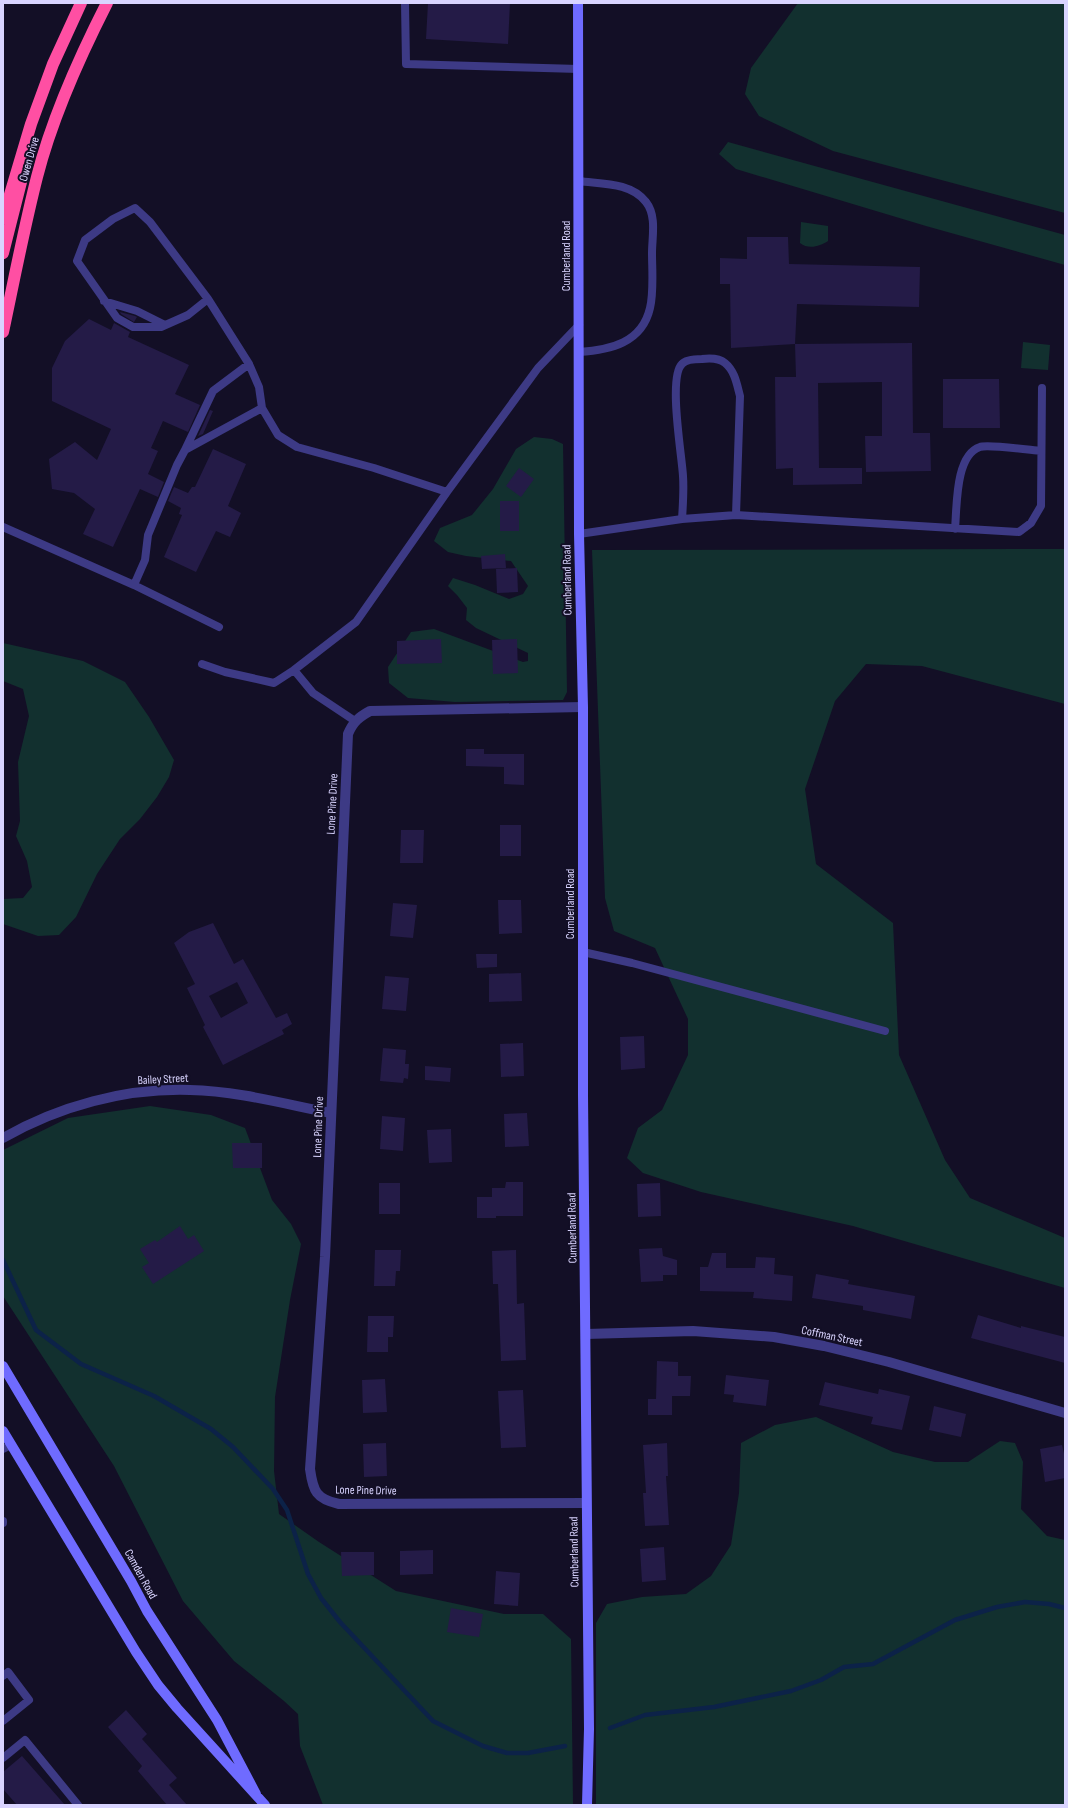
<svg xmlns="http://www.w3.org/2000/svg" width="1068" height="1808" font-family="'Sofia Sans Condensed',sans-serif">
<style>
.green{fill:#12302f}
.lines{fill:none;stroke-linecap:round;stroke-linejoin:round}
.stream{stroke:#0c2248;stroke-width:4.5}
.building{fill:#241b47;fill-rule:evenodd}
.lane{stroke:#3d3a85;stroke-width:8}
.street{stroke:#3d3a85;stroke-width:10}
.secondary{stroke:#6f6bff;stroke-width:10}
.highway{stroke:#ff4fa3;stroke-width:12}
.labels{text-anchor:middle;stroke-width:4;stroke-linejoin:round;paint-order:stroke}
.street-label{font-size:12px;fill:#d9d4ff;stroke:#130f26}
</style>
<rect width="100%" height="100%" fill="#130f26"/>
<!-- green -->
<path class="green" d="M798,3H1065V213L833,151L759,116L745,94L751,68Z
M728,142L1065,235V265L926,226L736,169L719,154Z
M801,222L828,226V241C820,246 809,250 800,243Z
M1023,342L1050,345L1048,370L1021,368Z
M534,437L552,439L563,444L567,692L563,700L455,702L408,698L389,683L388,667L411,632L434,629L523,662L528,661V653L476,628L466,620L467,608L457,595L448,586L453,578L475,585L509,599L523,594L528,586L511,561L466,556L448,552L434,541L440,528L472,515L493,489L516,449Z
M1065,549V704L922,666L866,664L835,701L805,789L816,864L893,923L899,1055L945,1160L970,1198L1065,1238V1288L853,1226L701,1192L643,1173L627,1158L638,1128L662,1110L688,1055V1019L655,948L614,931L605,898L592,550Z
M3,643L83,661L125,682L149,717L174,760L169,777L157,797L140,819L120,839L97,874L76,917L59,935L38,936L3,924V899L23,898L32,887L27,861L16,836L20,821L18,762L29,716L23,689L3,681Z
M150,1106L211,1115L245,1128L272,1200L291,1224L301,1244L290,1300L275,1397L274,1471L279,1514L319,1542L396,1591L504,1614H543L571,1639L573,1805H323L300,1746L298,1714L284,1701L234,1661L183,1601L114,1466L3,1296V1150L68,1118Z
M816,1417L893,1452L935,1462H968L1000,1441L1015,1443L1023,1462L1021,1509L1047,1536L1065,1540V1805H596V1623L607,1604L642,1597L686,1594L711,1576L731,1545L739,1493L741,1443L775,1425Z"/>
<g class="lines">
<!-- stream -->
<path class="stream" d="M3,1260L36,1330L81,1364L154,1396L211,1429L233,1447L273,1489L287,1510L308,1574L321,1598L340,1622L433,1721L483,1746L507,1753H528L565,1746
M610,1728L645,1715L714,1707L791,1691L821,1680L844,1667L873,1664L955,1620L997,1607L1025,1602L1049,1604L1065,1608"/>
</g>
<!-- building -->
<path class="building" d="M428,3H510L508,44L426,39Z
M747,237H788L789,264L920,267L919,307L797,304L795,344L731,348L730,284H720V258L747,259Z
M120,312L135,316L137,317L134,322L121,314Z
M89,319L111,330L114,323L130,332L128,337L189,365L175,394L200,405L188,432L163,421L151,448L158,451L148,474L164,482L158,497L140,489L113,547L83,534L95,509L74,493L52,489L49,459L75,442L97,460L111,429L52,401V368L65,341Z
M912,343L913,433H930L931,471L866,472L865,436H882V382L818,383L819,468H862V484L793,485V468L776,469L775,377H796L795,344Z
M943,379H999L1000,428H943Z
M210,410L213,411L203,434L198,436Z
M213,449L246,464L228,506L241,513L230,537L216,531L196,572L164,557L182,515L179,514L181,508L168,501L174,487L188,493L192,487H195Z
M519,468L534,479L521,497L506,486Z
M500,501H519V531H500Z
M505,554L506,568L482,569L481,556Z
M517,568L518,592L497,593L496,569Z
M441,639L442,663L397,664V641Z
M517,639L518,673L493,674L492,640Z
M466,749H484V754H524V785L504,784V767L466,766Z
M500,825H521V856H500Z
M401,830H424L423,863H400Z
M498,900H521L522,933L499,934Z
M393,903L417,905L413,938L390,936Z
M213,923L234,964L243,959L276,1018L287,1013L292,1024L282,1030L284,1034L223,1065L203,1027L205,1025L187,988L195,984L174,943L189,932ZM237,982L248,1003L221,1018L209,996Z
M476,954H497V967L477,968Z
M521,973L522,1001L489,1002V974Z
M385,976L409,978L406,1011L382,1009Z
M644,1036L645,1068L621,1070L620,1037Z
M523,1043L524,1076L501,1077L500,1044Z
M383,1048L406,1050L405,1064H409L408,1079L404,1078L403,1083L380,1081Z
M425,1066L451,1068L450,1082L425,1080Z
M527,1113L529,1146L505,1147L504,1114Z
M382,1116L405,1118L403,1151L380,1149Z
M451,1129L452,1162L429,1163L427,1130Z
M232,1143H262V1168H233Z
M506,1182H523V1216H496V1218H477V1197H492V1188H505Z
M379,1183H400V1214H379Z
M660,1183L661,1216L638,1217L637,1184Z
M180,1226L188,1239L194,1235L204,1251L153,1284L142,1267L149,1263L140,1249L155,1240L157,1242Z
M662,1248L663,1256L677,1260V1275H663V1281L641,1282L639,1249Z
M375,1250H401L400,1271H396L395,1286H374Z
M516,1250L517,1304L524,1303L526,1360L501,1361L498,1284H493L492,1251Z
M712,1253H726V1268H755L756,1257L775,1258L774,1274L793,1276L792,1301L753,1298L754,1292L700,1291V1267H708Z
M816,1274L849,1280L848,1284L915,1296L911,1319L863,1310V1306L812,1298Z
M978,1315L1021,1328V1326L1065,1337V1363L971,1338Z
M368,1316H394L393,1337H388V1352H367Z
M657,1361L678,1362V1376H691L690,1396H672V1415H648V1399H656Z
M726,1375L769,1380L766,1406L733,1402L734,1395L724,1394Z
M385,1379L387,1412L363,1413L362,1380Z
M825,1382L878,1394L879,1389L910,1396L902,1430L871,1424L873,1417L819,1405Z
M523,1390L526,1447L501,1448L498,1391Z
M934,1406L966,1414L961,1437L929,1430Z
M386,1443L387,1476L364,1477L363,1444Z
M667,1443L668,1476H666L669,1525L645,1526L643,1493H646L643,1445Z
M1062,1445L1065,1458V1478L1045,1482L1040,1449Z
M664,1547L666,1580L642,1582L640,1549Z
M433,1550V1574L400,1575V1551Z
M341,1552H374V1575L342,1576Z
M496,1571L520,1573L518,1606L494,1604Z
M451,1608L483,1614L479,1637L447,1632Z
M126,1710L147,1734L142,1739L177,1778L169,1785L187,1805H167L138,1771L142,1766L108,1727Z
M22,1756L65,1805H17L3,1789V1772Z"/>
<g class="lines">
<!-- lane -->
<path class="lane" d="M405,3L406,64L579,69
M579,181C601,184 631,182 646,202C657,216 652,237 652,253C652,269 654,292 650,308C642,343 610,350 579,352
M208,299L188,315L161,327H133L117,318L77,261L85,240L113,219L135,208L150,222L208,299L249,364L259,387L262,408L278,435L297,447L374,468L447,492L538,368L579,325
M104,301L137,311L165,325
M185,450L213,391L249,364
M682,519C683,504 684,490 683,476C682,456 668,377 682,364C686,359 697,359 702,359C710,358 719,358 725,363C735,371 737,385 740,396L736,515
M3,527L134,585L219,627
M955,529C957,507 955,455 980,447C987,444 1030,450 1041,451
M579,534L682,519L736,515L1019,532L1031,523L1041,506L1042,388
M134,585L145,560L148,535L177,465L185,450L262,408
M202,664L225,672L274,683L294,670
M355,721L313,693L294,670L356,622L447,492
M583,952L632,963L885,1031
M3,1449L11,1445
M3,1521V1523
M3,1676L8,1672L29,1700L3,1721
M3,1758L25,1740L78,1805"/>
<!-- street -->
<path class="street" d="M583,707L370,711C359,717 353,722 348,734L325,1257L310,1469C313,1491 316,1499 339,1504L586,1503
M3,1138C59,1106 125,1088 190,1090C237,1091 285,1104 331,1113
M586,1334L693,1331L774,1337L824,1346L889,1362L1065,1413"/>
<!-- secondary -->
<path class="secondary" d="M578,3L579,534L583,707V1095L589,1729L587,1805
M3,1366L131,1581L147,1611L217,1720L256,1794
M3,1431L136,1652L158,1685L177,1708L265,1805"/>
<!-- highway -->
<path class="highway" d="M3,218L31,124L53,64L81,3
M3,253L21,182
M3,332C14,280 24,228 37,177C52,118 79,58 107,3"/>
</g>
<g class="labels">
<!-- street labels -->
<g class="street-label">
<text transform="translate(29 159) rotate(-74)" y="4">Owen Drive</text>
<text transform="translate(566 256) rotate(-90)" y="4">Cumberland Road</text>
<text transform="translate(567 580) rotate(-91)" y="4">Cumberland Road</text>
<text transform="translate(332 804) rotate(-87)" y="4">Lone Pine Drive</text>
<text transform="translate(570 904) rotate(-90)" y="4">Cumberland Road</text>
<text transform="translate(163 1079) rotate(-3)" y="4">Bailey Street</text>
<text transform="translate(318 1127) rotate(-88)" y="4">Lone Pine Drive</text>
<text transform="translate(572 1228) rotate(-91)" y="4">Cumberland Road</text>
<text transform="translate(832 1336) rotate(12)" y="4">Coffman Street</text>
<text transform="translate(366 1490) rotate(1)" y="4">Lone Pine Drive</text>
<text transform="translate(574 1552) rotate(-91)" y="4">Cumberland Road</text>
<text transform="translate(141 1574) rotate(61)" y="4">Camden Road</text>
</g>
</g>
<!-- border -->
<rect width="1068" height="1808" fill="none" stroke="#d9d4ff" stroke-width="8"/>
</svg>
